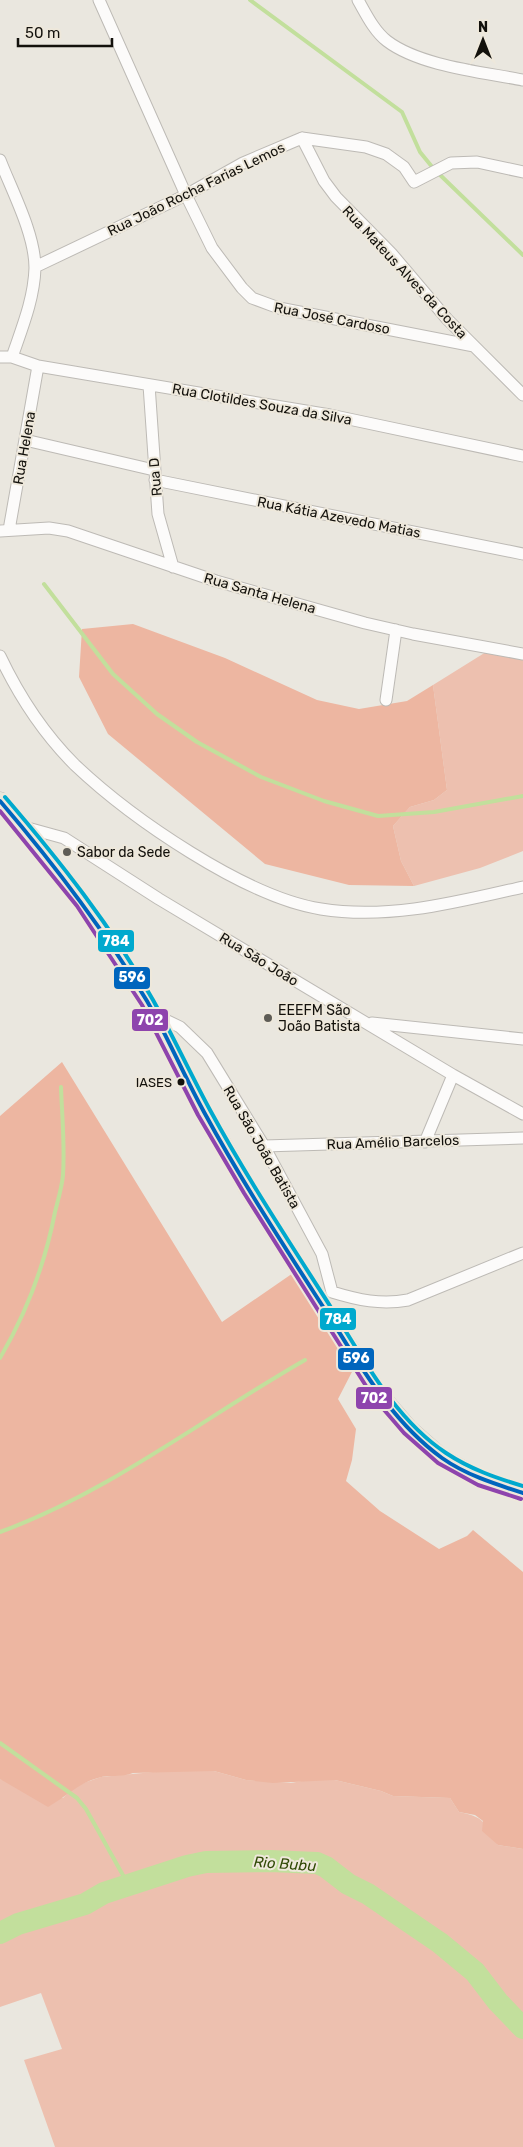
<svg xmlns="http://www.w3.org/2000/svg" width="523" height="2147" font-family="Rubik,sans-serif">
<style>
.green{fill:#edc0af}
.forest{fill:#edb6a1}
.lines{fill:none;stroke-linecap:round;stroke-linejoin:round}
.stream{stroke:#c2df9c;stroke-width:4}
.river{stroke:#c2df9c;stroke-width:22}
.street-casing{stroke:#bdbab5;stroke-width:13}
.primary-casing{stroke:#c4c2bf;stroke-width:19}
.street{stroke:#fcfbfa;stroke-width:11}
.primary{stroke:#e8e8db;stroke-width:18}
.bus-1-casing{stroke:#eee8db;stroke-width:8}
.bus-2-casing{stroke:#eee8db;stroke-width:8}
.bus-3-casing{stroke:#eee8db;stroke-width:8}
.bus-1{stroke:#0065bd;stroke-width:4}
.bus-2{stroke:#8e44ad;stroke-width:4}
.bus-3{stroke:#00a9ce;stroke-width:4}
.poi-dot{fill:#5e5c56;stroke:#eee8db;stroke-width:2}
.bus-dot{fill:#13110c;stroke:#eee8db;stroke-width:2}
.labels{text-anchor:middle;stroke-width:4;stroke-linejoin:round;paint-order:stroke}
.bus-label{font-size:13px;fill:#13110c;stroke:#eee8db;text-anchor:end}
.street-label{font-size:14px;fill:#13110c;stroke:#eee8db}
.poi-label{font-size:14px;fill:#13110c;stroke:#eee8db;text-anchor:start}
.water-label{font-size:15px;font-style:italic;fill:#304905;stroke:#eee8db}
.line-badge{stroke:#eee8db;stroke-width:2}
.badge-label{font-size:14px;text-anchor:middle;font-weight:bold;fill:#fff}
</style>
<rect width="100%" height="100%" fill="#eae7df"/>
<!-- green -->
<path class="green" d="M486,652L523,657V851L480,868L414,886L401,861L393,826L410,807L434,800L447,790L433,685Z
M174,1770L214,1771L246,1780L291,1783L307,1780H335L381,1791L393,1796L450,1798L459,1812C485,1817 485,1823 498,1845L523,1849V2147H55L24,2060L62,2049L41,1993L0,2007V1779L63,1798L75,1786L101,1777Z"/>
<!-- forest -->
<path class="forest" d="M133,624L225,658L317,700L359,709L407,701L433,685L447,790L434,800L410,807L393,826L401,861L414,886L349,885L265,864L108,734L79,677L82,629Z
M62,1062L222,1322L296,1271L354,1368L338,1399L356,1429L352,1460L346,1481L380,1511L439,1549L467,1536L473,1530L523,1572V1849L498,1845L482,1831L483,1821L475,1815L459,1812L450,1798L393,1796L381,1791L335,1780L273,1783L246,1780L214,1771L133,1773C121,1778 110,1774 98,1778C78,1783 66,1797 48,1807L0,1779V1116Z"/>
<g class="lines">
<!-- stream -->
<path class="stream" d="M250,0L402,112L420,152L433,168
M437,172L523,255
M44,584L113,674L157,714L197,742L261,777L324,801L378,816L434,812L523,796
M0,1358C27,1312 45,1264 55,1212C58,1200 62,1187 63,1175C65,1145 62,1116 61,1087
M0,1532C108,1493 205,1417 305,1360
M0,1743L77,1798L86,1809L129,1886"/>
<!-- river -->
<path class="river" d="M0,1933L18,1924L85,1904L104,1893L187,1866L206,1862L270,1861L317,1863L326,1867L348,1884L368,1894L440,1943L475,1972L498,2002L523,2028"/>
<defs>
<path id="street" d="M99,0L186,195L212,248L242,288L252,298L279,308L474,346
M358,0C366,14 374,31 387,41C420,66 482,72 523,80
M302,138L324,181L336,197L391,253L447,319L523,395
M0,160C12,191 35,234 35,268C34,299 22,328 12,357
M35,267L186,195L243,163L302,138L366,147L386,154L404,167L414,182L451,163L477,162L523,172
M0,357H12L38,366L330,415L523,456
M149,385L158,514L173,567
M25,440L154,470
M155,480L523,554
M9,530L38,366
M0,531L49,528L68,531L216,581L365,623L413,634L523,654
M0,656C19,696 44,734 75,765C131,818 245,897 321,909C389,920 457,902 523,887
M386,700L396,630
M24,827L64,838L159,899L453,1075L523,1114
M153,1014L180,1027L207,1053L264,1146L322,1254L332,1292
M372,1023L523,1039
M425,1142L453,1075
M264,1146L523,1138
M332,1292C358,1300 381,1305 408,1300L523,1253"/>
<path id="primary" d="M0,801L38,845L82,902L147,1002L204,1112L249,1190L378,1393L408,1428L442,1458L480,1479L523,1493"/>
</defs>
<!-- street casing -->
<use href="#street" class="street-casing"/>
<!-- primary casing -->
<use href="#primary" class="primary-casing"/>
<!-- street -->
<use href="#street" class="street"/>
<!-- primary -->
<use href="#primary" class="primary"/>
<defs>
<path id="bus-1" d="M0,801C54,864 104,930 147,1001C168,1037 184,1076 204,1112C242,1182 286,1249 329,1316C361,1367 392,1422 442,1458C466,1475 495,1484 523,1493"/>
<path id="bus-2" d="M0,811L77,906L142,1005L198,1115L244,1193L373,1397L404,1433L438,1463L478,1485L521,1499"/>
<path id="bus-3" d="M5,797C59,860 112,927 153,1000C173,1036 190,1073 210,1110C247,1178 290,1243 332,1309C364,1360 395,1419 446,1453C470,1469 496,1478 523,1486"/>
</defs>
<!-- bus-1 casing -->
<use href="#bus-1" class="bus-1-casing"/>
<!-- bus-2 casing -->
<use href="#bus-2" class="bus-2-casing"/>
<!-- bus-3 casing -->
<use href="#bus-3" class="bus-3-casing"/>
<!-- bus-1 -->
<use href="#bus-1" class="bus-1"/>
<!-- bus-2 -->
<use href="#bus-2" class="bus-2"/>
<!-- bus-3 -->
<use href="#bus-3" class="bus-3"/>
</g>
<!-- markers -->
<g class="poi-dot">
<circle cx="67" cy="852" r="5"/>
<circle cx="268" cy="1018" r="5"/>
</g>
<circle class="bus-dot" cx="181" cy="1082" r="4.5"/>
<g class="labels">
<!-- bus labels -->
<g class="bus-label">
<text x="172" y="1087">IASES</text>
</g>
<!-- street labels -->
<g class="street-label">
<text transform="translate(196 189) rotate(-26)" y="5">Rua João Rocha Farias Lemos</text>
<text transform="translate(405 272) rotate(47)" y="5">Rua Mateus Alves da Costa</text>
<text transform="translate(332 318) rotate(11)" y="5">Rua José Cardoso</text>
<text transform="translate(262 404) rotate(10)" y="5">Rua Clotildes Souza da Silva</text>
<text transform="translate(24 448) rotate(-80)" y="5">Rua Helena</text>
<text transform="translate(155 477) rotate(-95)" y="5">Rua D</text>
<text transform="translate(339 517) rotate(11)" y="5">Rua Kátia Azevedo Matias</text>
<text transform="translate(260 593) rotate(16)" y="5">Rua Santa Helena</text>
<text transform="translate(259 959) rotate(31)" y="5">Rua São João</text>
<text transform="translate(393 1142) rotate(-2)" y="5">Rua Amélio Barcelos</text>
<text transform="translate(262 1147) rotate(60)" y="5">Rua São João Batista</text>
</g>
<!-- poi labels -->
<g class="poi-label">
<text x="77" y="857">Sabor da Sede</text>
<text x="278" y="1015">EEEFM São<tspan x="278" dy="16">João Batista</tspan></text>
</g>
<!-- water labels -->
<g class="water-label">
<text transform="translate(285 1864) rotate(4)" y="5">Rio Bubu</text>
</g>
</g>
<g class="line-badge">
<rect x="97" y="929" width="38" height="24" rx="5" fill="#00a9ce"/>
<rect x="113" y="966" width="38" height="24" rx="5" fill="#0065bd"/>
<rect x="131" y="1008" width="38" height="24" rx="5" fill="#8e44ad"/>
<rect x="319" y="1307" width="38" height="24" rx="5" fill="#00a9ce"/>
<rect x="337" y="1347" width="38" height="24" rx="5" fill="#0065bd"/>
<rect x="355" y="1386" width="38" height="24" rx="5" fill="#8e44ad"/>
</g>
<g class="badge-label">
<text x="116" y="946">784</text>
<text x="132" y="982">596</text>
<text x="150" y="1025">702</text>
<text x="338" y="1324">784</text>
<text x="356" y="1363">596</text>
<text x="374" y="1403">702</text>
</g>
<!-- north arrow -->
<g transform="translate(483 40)" stroke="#eee8db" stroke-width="4" paint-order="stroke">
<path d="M0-4L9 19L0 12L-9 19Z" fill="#13110c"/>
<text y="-8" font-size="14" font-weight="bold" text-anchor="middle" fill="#13110c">N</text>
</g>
<!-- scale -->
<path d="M18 38v8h94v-8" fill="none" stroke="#13110c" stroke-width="2.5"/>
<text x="25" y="38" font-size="15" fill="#13110c" stroke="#eee8db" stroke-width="4" paint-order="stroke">50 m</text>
</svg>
